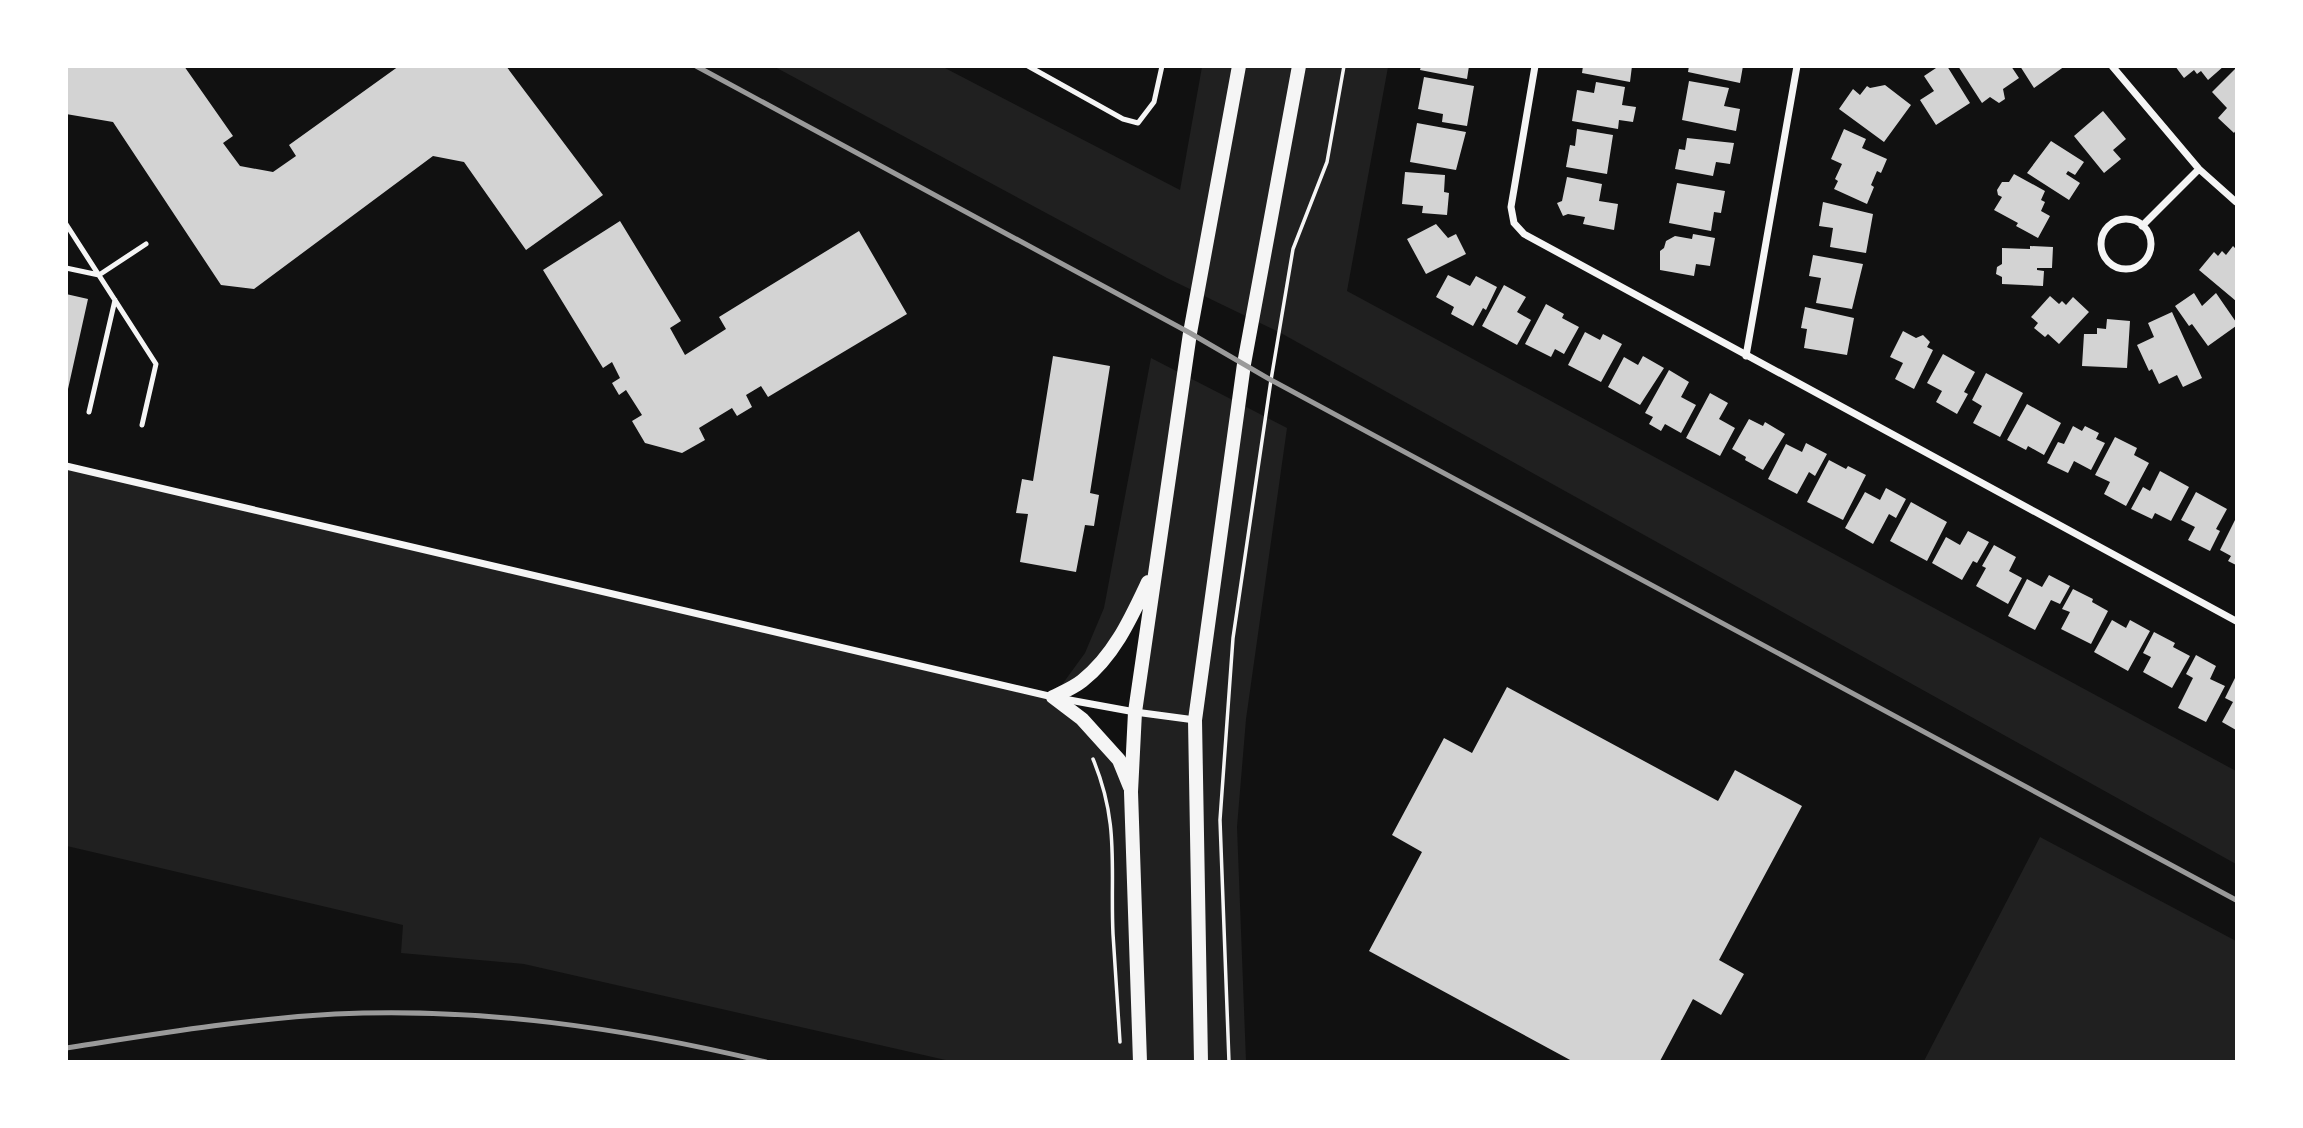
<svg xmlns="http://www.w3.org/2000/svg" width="2303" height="1128" font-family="'Roboto Condensed',sans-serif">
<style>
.green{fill:#202020;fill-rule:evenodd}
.building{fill:#d3d3d3}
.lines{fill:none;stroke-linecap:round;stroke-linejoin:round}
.path{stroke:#f5f5f5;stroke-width:3.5}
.service{stroke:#f5f5f5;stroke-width:5}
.minor{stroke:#f5f5f5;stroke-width:7}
.secondary{stroke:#f5f5f5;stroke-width:14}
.rail{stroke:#9a9a9a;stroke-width:5}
</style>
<rect width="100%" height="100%" fill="#111"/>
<!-- green -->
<path class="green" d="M775,67H943L1180,190L1202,67H1388L1347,291L2236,771V864L1279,332L1167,278Z
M1151,358L1287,428L1246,719L1237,827L1246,1061H950L524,964L401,953L403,925L67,846V466L1053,697L1085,653L1104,608ZM1154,572L1131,790L1104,743L1054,697L1103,663Z
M2040,837L2236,941V1061H1924Z"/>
<!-- building -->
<path class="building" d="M66,66H184L233,136L223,143L240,166L273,172L296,156L289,145L399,66H506L603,195L526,250L464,162L433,156L254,289L221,285L113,122L66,114Z
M1421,66H1469L1467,79L1420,70Z
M1583,66H1632L1630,82L1582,73Z
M1689,66H1743L1740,83L1688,72Z
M1939,66H1947L1970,103L1936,125L1920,100L1934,91L1924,76Z
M1958,66H2011L2019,78L2003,89L2005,99L1999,103L1990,97L1982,103Z
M2020,66H2065L2034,88Z
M2175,66H2224L2208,80L2201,71L2197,74L2194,70L2184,78Z
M2236,68V130L2234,133L2218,118L2227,108L2212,92Z
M1424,77L1474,86L1467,126L1442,122L1443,114L1418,109Z
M1689,81L1729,88L1724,106L1740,109L1736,131L1682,120Z
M1596,82L1625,87L1622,105L1636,107L1633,122L1619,120L1618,129L1572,121L1577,90L1594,93Z
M1885,85L1911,105L1884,142L1839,109L1853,89L1860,95L1867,86L1870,88Z
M2103,111L2126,139L2113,150L2121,159L2104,173L2074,136Z
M1417,123L1466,132L1456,170L1410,162Z
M1577,129L1613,135L1607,174L1566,167L1570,145L1575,146Z
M1844,129L1866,139L1862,148L1887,159L1881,173L1877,171L1871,185L1874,187L1867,204L1834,189L1838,181L1835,179L1842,164L1831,159Z
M1687,138L1734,143L1730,164L1716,162L1713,176L1675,169L1679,149L1685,150Z
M2051,141L2084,162L2075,175L2068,171L2066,174L2080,183L2069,200L2027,173Z
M1405,172L1445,175L1444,192L1449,193L1447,215L1422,213L1423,206L1402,204Z
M2014,174L2045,191L2041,200L2045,202L2041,211L2050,216L2038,238L2016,226L2018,223L1994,210L2002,197L1998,195L1997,190L2002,182H2009Z
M1567,177L1602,184L1599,201L1618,204L1614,230L1583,224L1585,217L1568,214L1563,216L1557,203L1562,201Z
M1677,183L1725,191L1721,213L1714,212L1711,231L1669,223Z
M1823,202L1873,214L1866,253L1830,247L1833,228L1819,226Z
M620,221L681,321L670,328L685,355L726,329L719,317L859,231L907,314L768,397L761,386L746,395L752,407L737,416L732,408L699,428L705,440L682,453L645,443L632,421L642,415L626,390L619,395L612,383L620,378L612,362L603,368L543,270Z
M1436,224L1448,238L1456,234L1466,254L1426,274L1407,239Z
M1693,234L1715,238L1710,266L1696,264L1694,276L1660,270V251L1664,248L1666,241L1675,236L1692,239Z
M2030,246L2053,247L2052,268H2037V270L2044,271L2043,286L2002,284V277L1996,274L1997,267L2002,264V248L2030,249Z
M2233,246L2236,249V301L2199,270L2214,252L2218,256L2222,251L2226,255Z
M1813,255L1863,264L1852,309L1816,303L1821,278L1809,276Z
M1448,275L1470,286L1476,276L1497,287L1486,310L1483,308L1473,326L1451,314L1454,307L1436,297Z
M1504,285L1526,297L1517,312L1531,320L1517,345L1482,326Z
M2194,293L2202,306L2216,293L2236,322V326L2208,346L2192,324L2189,326L2175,306Z
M66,294L88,299L68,389H66Z
M2050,296L2059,304L2062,301L2066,305L2073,297L2089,312L2059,344L2048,334L2045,337L2034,328L2038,323L2031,317Z
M1546,304L1564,314L1562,318L1579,327L1564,354L1555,349L1551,357L1525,344Z
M1805,307L1854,318L1847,355L1804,348L1807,329L1801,328Z
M2172,312L2202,378L2183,387L2177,375L2159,384L2152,369L2149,371L2137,345L2154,337L2148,323Z
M2107,319L2130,321L2127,368L2082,366L2084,334H2097V328L2106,329Z
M1903,331L1916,338L1923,335L1930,342L1927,347L1933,350L1914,389L1895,379L1903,363L1890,357Z
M1585,332L1600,340L1603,334L1622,344L1601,382L1568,365Z
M1943,354L1975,372L1964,392L1968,394L1957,414L1936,402L1942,391L1927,383Z
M1053,356L1110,366L1090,493L1099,495L1094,526L1085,525L1076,572L1020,562L1028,514L1016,513L1022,479L1033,481Z
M1643,356L1664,368L1640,405L1608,387L1624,357L1638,365Z
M1669,370L1689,382L1681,397L1696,405L1681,433L1665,424L1661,431L1649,424L1653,417L1645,413Z
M1986,373L2023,393L2000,437L1973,423L1982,406L1972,400Z
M1710,393L1728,403L1719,419L1735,428L1720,456L1686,438Z
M2027,404L2061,423L2044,455L2028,446L2026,450L2007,440Z
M1749,419L1763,426L1765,422L1785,434L1763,470L1745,460L1746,457L1732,449Z
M2073,426L2082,431L2085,426L2099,433L2096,439L2105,443L2091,470L2074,461L2068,473L2047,463L2058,442L2064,444Z
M2115,437L2137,448L2134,455L2149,463L2126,506L2104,494L2110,482L2095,475Z
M1806,443L1827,454L1815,476L1809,472L1797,494L1768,479L1786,444L1802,452Z
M1829,460L1846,469L1848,466L1866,475L1843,520L1807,502Z
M2160,471L2189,487L2171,521L2155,513L2152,519L2131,509L2143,487L2150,491Z
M1886,488L1906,499L1896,518L1889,514L1873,544L1845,528L1865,492L1880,500Z
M2196,492L2227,509L2216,529L2220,531L2210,551L2188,540L2195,527L2181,520Z
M1911,502L1947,522L1927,561L1890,541Z
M2236,518V565L2228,561L2231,556L2220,550Z
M1968,531L1989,542L1977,563L1973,561L1962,580L1932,563L1946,537L1960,545Z
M1994,545L2016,557L2009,571L2022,578L2008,604L1976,586L1986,568L1982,566Z
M2049,575L2070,586L2060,604L2051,600L2035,630L2008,616L2027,579L2042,587Z
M2073,589L2093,599L2092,602L2108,611L2091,644L2061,629L2070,612L2062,609Z
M2112,620L2126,628L2130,620L2150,631L2128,671L2094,652Z
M2154,632L2175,643L2173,647L2190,656L2172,688L2143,672L2151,657L2143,653Z
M2196,655L2216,666L2210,679L2225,686L2206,722L2178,708L2193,678L2186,674Z
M2236,676V730L2222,722L2233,702L2225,698Z
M1507,687L1718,801L1735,770L1802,806L1719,960L1744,974L1721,1015L1693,999L1660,1061H1572L1369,951L1422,852L1392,835L1444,738L1472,753Z"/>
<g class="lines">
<!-- path -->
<path class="path" d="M1093,759C1120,824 1110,868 1113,934C1115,970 1118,1006 1120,1042
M1229,1062L1220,820L1233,638L1271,380L1293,249L1327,162L1344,66"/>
<!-- service -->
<path class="service" d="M1028,66L1123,119L1138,123L1154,102L1162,66
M66,224L156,364L142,425
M66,268L99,275L146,244
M89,412L115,300"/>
<!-- minor -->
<path class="minor" d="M1535,66L1511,207L1514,223L1524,234L2236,621
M2112,66L2199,169L2236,202
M2101 244a25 25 0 1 1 50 0a25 25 0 1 1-50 0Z
M2142,226L2199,169
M1746,356L1797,66
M66,466L1053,697L1135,712L1195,720"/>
<!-- secondary -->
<path class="secondary" d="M1130,787L1119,760L1082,719L1053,697C1063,692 1073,688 1082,681C1114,656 1131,618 1148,582
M1140,1062L1131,792L1135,712L1190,333L1239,66
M1201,1062L1195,720L1244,364L1299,66"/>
<!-- rail -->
<path class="rail" d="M696,66L1190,333L1271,380L2236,900
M66,1048C156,1034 245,1019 335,1014C481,1007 624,1028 766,1062"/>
</g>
<!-- border -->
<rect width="2303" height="1128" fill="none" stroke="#ffffff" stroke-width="136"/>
</svg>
